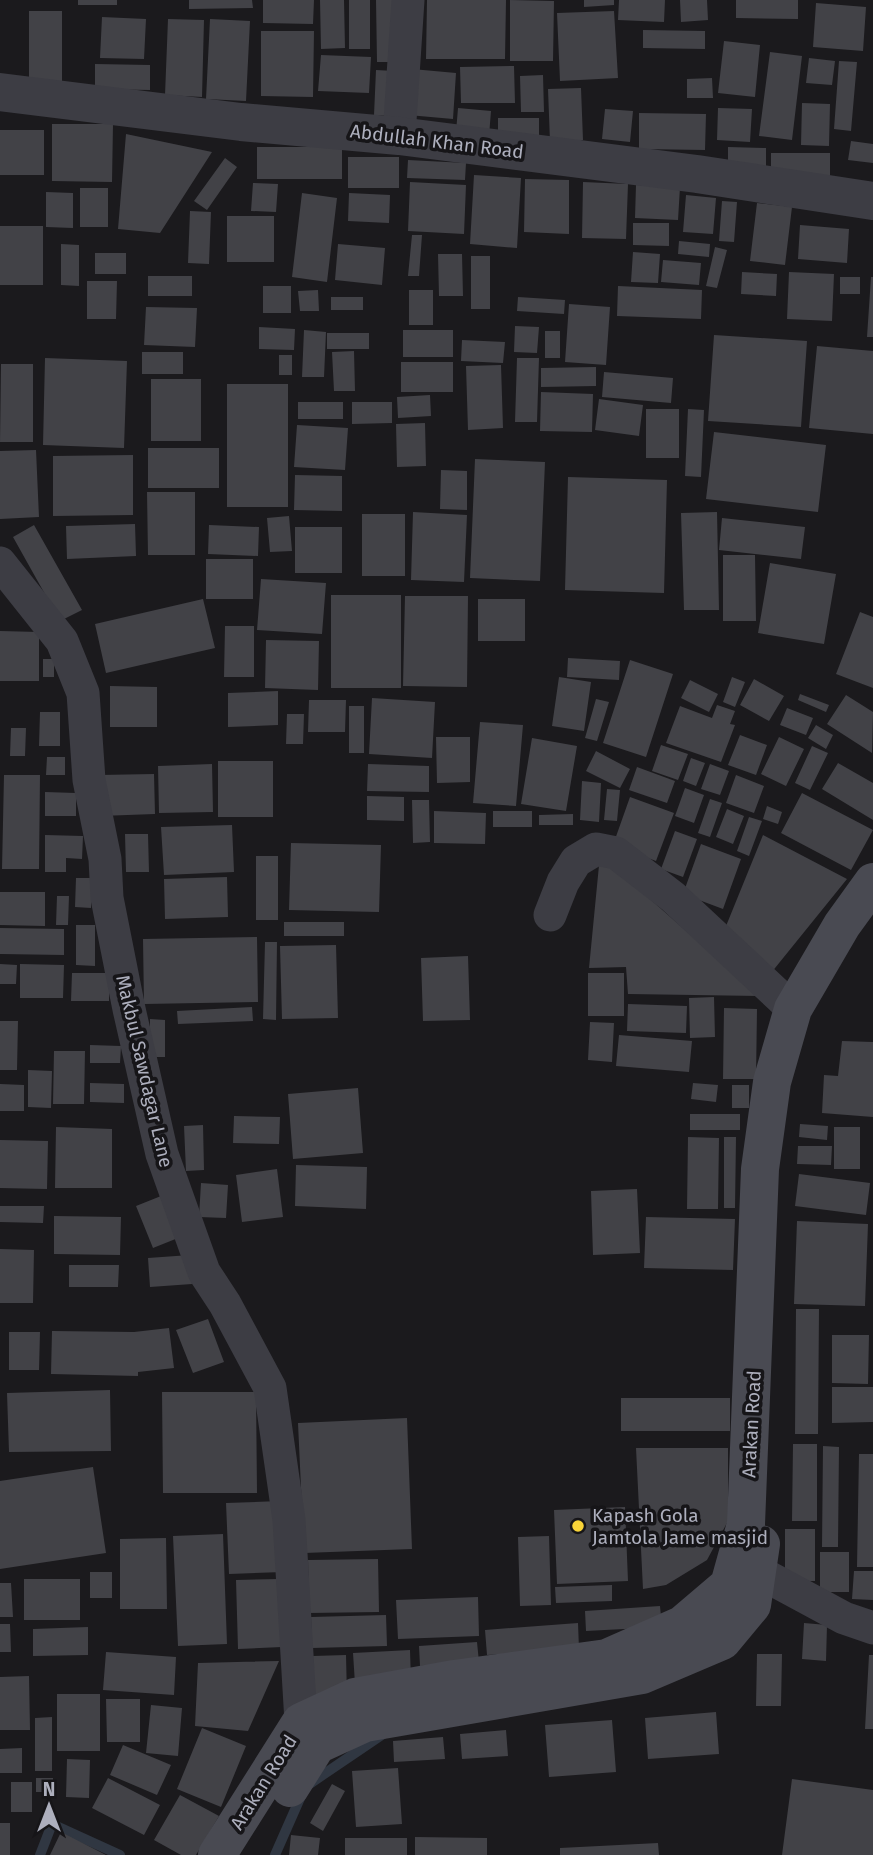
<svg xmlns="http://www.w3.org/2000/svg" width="873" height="1855" font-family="'Fira Sans',sans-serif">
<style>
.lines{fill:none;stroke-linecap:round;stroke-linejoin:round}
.stream{stroke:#303742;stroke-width:10}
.building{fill:#424247}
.minor{stroke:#3d3d44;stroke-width:33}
.tertiary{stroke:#3d3d44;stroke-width:38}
.secondary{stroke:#494a52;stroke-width:38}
.poi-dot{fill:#f8d338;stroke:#161518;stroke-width:2.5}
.labels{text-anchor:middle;stroke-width:7;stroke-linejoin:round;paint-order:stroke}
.street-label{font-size:19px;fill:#adafbd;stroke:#161518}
.poi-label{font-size:19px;fill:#adafbd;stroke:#161518;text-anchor:start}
</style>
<rect width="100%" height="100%" fill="#1b1a1d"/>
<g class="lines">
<!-- stream -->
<path class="stream" d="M40,1855L52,1824L120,1855
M275,1855L305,1787L383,1734"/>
</g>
<!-- building -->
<path class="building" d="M78,0H117V5H78Z
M189,0H252L253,8L189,9Z
M263,0H314L313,24L263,23Z
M320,0H344L345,48L321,49Z
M349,0H370V49H349Z
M376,0H395V62H377Z
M427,0H506L505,59H426Z
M510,0L554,1L553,61H510Z
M584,0H614V5L584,7Z
M619,0H665L664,22L618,20Z
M680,0H707L708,20L681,22Z
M736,0H798V19L736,18Z
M816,3L866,7L863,51L813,47Z
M29,11H62V82H29Z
M614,11L618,78L560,81L557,13Z
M102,17L146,19L144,59L100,58Z
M168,19L204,20L202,97L165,95Z
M210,19L250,21L246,101L206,99Z
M643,30L705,31V49L643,48Z
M261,31H314L313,97L261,96Z
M724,41L760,45L755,97L718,93Z
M770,52L802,56L792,140L759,136Z
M321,55L371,57L369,93L318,91Z
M809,58L835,61L832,85L806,83Z
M839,61L857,62L851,131L834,129Z
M95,64L150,65V90L95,89Z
M514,66L515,103H461L460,67Z
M412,69L456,73L453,119L408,115Z
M376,70L394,71L392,116L374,115Z
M543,75L544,112H521L520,76Z
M712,78L713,98H687V79Z
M581,88L583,140L550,142L548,89Z
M802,103L830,104L829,146L801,145Z
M458,108L491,111L489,136L456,132Z
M718,108L752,109L750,142L717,140Z
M605,109L633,111L630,142L602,139Z
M639,113L706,114L705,150L639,149Z
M498,118H539V137L498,136Z
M52,124H113L112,182L52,181Z
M0,130H44V175H0Z
M126,134L212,152L160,233L118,229Z
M851,141L873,144V163L848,160Z
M257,147H342V179H257Z
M728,147L766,148V167H728Z
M771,153H830V176L771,175Z
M348,157H399V188H348Z
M225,158L237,167L207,210L194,201Z
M408,160L466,163L465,180L407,178Z
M474,175L521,178L517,248L470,244Z
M525,179L569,180V234L524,232Z
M410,182L466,185L464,234L408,231Z
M583,182L628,184L626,239L582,238Z
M253,183L278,184L276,212L251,211Z
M636,185L680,187L678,220L635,218Z
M80,188H108V227H80Z
M46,192L73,193V228L46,227Z
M302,193L337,198L327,282L292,277Z
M349,193L390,195L389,223L348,221Z
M686,195L716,198L713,234L683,232Z
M722,201L737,202L734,242L719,241Z
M757,203L792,207L785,265L750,261Z
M190,211L211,212L209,264L188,263Z
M227,216H274V262H227Z
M633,223H669V246L633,245Z
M800,225L849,229L847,263L798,259Z
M0,226H43V285H0Z
M412,235H422L419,276H408Z
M679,241L710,244L709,257L678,254Z
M61,244L79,245V286L61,285Z
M338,244L385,248L382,285L335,280Z
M715,247L727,250L717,288L706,286Z
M633,252L660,254L658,283L631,282Z
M95,253H126V274H95Z
M438,254H462L463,296H439Z
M471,256H490V309H471Z
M663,260L701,263L699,285L661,282Z
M742,272L777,274L776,296L741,294Z
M789,272L834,274L832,321L787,319Z
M148,276H192V296H148Z
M840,277H860V294H840Z
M871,277H873V337H867Z
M87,281H117L116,319H87Z
M263,286H291V313H263Z
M618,286L702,290L701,319L617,316Z
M318,290L319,311H300L298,291Z
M409,290H433V325H409Z
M331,297H363V310H331Z
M518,297L565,300L564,314L517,311Z
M569,304L610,307L606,365L565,362Z
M146,307L197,308L195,347L144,345Z
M515,326L539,327L537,353L514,352Z
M259,327L295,329L294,350L259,349Z
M304,330L326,332L324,377H302Z
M403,330H453V357H403Z
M545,331H560V358H545Z
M327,333H369V349H327Z
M714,335L807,341L801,427L708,421Z
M462,340L505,342L503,363L461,361Z
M817,346L873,351V434L809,428Z
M354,351L355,391H334L332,352Z
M142,352H183V374H142Z
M279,355H292V375H279Z
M45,358L127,361L124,448L43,445Z
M517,358H539L537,422H515Z
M401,362H453V392H401Z
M1,364H33V442H0Z
M501,365L503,428L468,430L466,366Z
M596,367V386L541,387V368Z
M604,372L673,378L671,403L602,397Z
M151,379H201V441H151Z
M227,384H288V507H227Z
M541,392L593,394L592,432L540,431Z
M430,395L431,416L398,418L397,397Z
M599,399L643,405L639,436L595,430Z
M298,402H343V419H298Z
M352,402H392V423L352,424Z
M646,409H679V458H646Z
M688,409L704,410L701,477L685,476Z
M425,423L426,466L397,467L396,424Z
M297,425L348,428L345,470L294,467Z
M714,432L826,445L818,512L706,499Z
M148,448H219V488H148Z
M36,450L39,517L0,519V451Z
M133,455V515L53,516V456Z
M475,459L545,462L540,581L470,578Z
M441,470L467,471V510L440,509Z
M295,475L342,476V511L294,510Z
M568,477L667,480L664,593L565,590Z
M147,492H195V555H148Z
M413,512L467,515L464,582L411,580Z
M717,512L719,610H684L681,513Z
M362,514H405V576H362Z
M289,516L292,551L270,552L267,518Z
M722,518L805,527L801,559L719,550Z
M135,524L136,556L67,559L66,526Z
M34,525L82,610L60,621L13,537Z
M209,525L259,527L258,556L208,554Z
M295,527H342V573H295Z
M723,555H755L756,621H723Z
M206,559H253V599H206Z
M770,563L836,574L824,644L758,633Z
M261,579L326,583L322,634L257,630Z
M331,595H401V688H331Z
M405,596H468L467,687L403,686Z
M203,599L215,648L106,673L95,624Z
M478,599H525V641H478Z
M860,612L873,617V688L836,674Z
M225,626H254V677H224Z
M0,631L39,632V681H0Z
M266,640L319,641L318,690L265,688Z
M568,658L620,661L619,680L567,677Z
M43,659H54V677H43Z
M630,660L673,674L646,757L603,743Z
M559,677L591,682L584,731L552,726Z
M732,677L745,682L735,707L723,702Z
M754,679L784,696L769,721L740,705Z
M690,680L718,694L709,712L681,698Z
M110,686L157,687V727H110Z
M278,691V725L228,727V693Z
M800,694L829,705L826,712L798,700Z
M846,695L873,712L872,753L827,724Z
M372,698L435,702L432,758L369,754Z
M596,699L609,702L597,741L585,738Z
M309,700H346L345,732H308Z
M717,705L735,711L730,724L735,725L721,762L666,743L680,706L712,718Z
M349,706H364V753H349Z
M787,708L813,718L806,735L780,725Z
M40,712H60V746H39Z
M287,714H304L303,744H286Z
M480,722L523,725L516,806L473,803Z
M816,725L833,735L826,749L808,738Z
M11,728H26L25,756H10Z
M740,735L767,745L756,775L728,765Z
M436,737H470V782L437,783Z
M779,737L804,749L786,786L761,774Z
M532,738L577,746L566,811L521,804Z
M661,745L688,754L678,780L652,771Z
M812,746L828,753L810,790L795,783Z
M596,751L630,769L620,788L586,771Z
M47,757H65V775H46Z
M691,758L705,763L696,786L683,781Z
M218,761H273V817H218Z
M838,763L873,783V820L822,789Z
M212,764L213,812L159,813L158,766Z
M368,764L429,766V792L367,791Z
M710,764L729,771L720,795L701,789Z
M637,767L675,781L667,803L629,790Z
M154,774L155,814L100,816L99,775Z
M4,775H40L39,869H2Z
M736,775L764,786L754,813L726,803Z
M582,781L601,783L599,822L580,820Z
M685,788L704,795L694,823L675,816Z
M607,789L620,790L617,821L604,820Z
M45,792L76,793V816H45Z
M802,793L873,830L851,870L781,833Z
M367,796L404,797V821L367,820Z
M630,797L674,813L656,861L613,845Z
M710,799L722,803L710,837L698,833Z
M412,800H429L430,842L413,843Z
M767,806L782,812L778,824L763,819Z
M727,809L744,816L733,844L716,837Z
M434,811L486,813L485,844L434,843Z
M493,811H532V827H493Z
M573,814V825H539V815Z
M749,817L762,821L749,856L737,851Z
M232,825L234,872L164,875L161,827Z
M675,831L697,839L683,877L661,869Z
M125,834H148L149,872H126Z
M45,835L83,836L82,859L66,858V872H45Z
M763,835L847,879L771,973L724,931Z
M291,843L381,845L379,912L289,910Z
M701,844L741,859L723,909L683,894Z
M600,855L760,996L628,994L626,967L589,968Z
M256,856H278V920H256Z
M227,877L228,917L165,919L164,879Z
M76,878H91V908L75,907Z
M0,892H45V926L0,925Z
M57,896H69L68,925H56Z
M284,922H344V936H284Z
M76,925H95V966L76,965Z
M0,928L64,929V955L0,954Z
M257,937L258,1002L144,1004L143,939Z
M265,942H277L276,1020L263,1019Z
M336,945L338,1018L282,1019L280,946Z
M468,956L470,1020L423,1021L421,958Z
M0,964L17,965L16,984H0Z
M20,964L64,965L63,998H20Z
M72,973H109V1001H71Z
M588,973H624V1016H588Z
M714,997L715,1037L690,1038L689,998Z
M628,1004L687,1006L686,1033L627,1031Z
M252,1007L253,1021L178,1024L177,1011Z
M724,1008L757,1009L756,1079H723Z
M150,1019L165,1020V1057H150Z
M0,1021H18L17,1070H0Z
M590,1022L614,1023L612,1062L588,1060Z
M619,1035L692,1041L689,1072L616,1066Z
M842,1041L873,1042V1117L822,1113L824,1075L838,1076Z
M90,1045L121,1046L120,1063H90Z
M54,1051H85L84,1104H53Z
M28,1070L52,1071L51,1108L28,1107Z
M90,1083L124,1084V1103L90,1102Z
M693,1083L718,1085L716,1102L691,1099Z
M0,1084L24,1085V1111H0Z
M732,1085H749V1108H732Z
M358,1088L363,1153L293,1159L288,1094Z
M690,1114H740V1130H690Z
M234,1116L280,1117L279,1144L233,1143Z
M800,1124L828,1126L827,1140L799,1137Z
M203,1125L204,1170L186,1171L184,1126Z
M56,1127L112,1129V1188H55Z
M834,1127H860V1169H834Z
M688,1137L719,1138L718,1209H687Z
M724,1137H736L735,1208H724Z
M0,1140L48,1141L47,1189L0,1188Z
M798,1146H832L831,1165L797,1164Z
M296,1165L367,1167L366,1209L295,1206Z
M277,1169L283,1217L242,1222L236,1175Z
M799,1174L870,1183L866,1215L795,1206Z
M201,1183L228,1185L226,1218L199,1217Z
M637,1189L640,1253L593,1255L591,1191Z
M161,1196L178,1238L153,1248L136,1206Z
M0,1206H44L43,1223L0,1222Z
M54,1216L121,1217L120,1255L54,1254Z
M646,1217L735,1219L733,1270L644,1268Z
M797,1221L868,1224L865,1306L794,1304Z
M0,1249L34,1250L33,1303H0Z
M190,1255L192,1284L150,1287L148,1258Z
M69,1265H119L118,1287H69Z
M796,1309H819L818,1434H795Z
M208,1319L224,1362L193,1373L176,1330Z
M169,1328L174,1368L138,1372V1376L51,1374L52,1331L134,1332Z
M9,1332H40L39,1370H9Z
M832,1335H869L868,1384L832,1383Z
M832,1387H873V1422L832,1423Z
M110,1390L111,1451L9,1452L7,1393Z
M162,1392H256L257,1493H163Z
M621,1398H730V1431H621Z
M407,1418L412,1549L304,1553L298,1423Z
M793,1444H817V1521H792Z
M823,1446L839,1447L838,1547H822Z
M636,1448H728V1521L707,1560L666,1585L643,1589Z
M859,1454H873V1567H857Z
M93,1467L106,1553L0,1569V1481Z
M280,1501L283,1572L229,1574L226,1503Z
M625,1507L628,1581L557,1584L554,1510Z
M785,1529H815V1581H785Z
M223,1534L227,1644L178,1646L173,1536Z
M549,1536L551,1605L520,1606L518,1537Z
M166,1538L167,1609H120V1539Z
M820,1552H849V1592H820Z
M378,1559L379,1612L309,1613L308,1560Z
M854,1571H873V1600L852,1599Z
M90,1572H112V1598H90Z
M24,1579H80V1620H24Z
M280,1579L282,1647L238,1649L236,1580Z
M0,1583H11L13,1617H0Z
M612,1585V1601L556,1603L555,1587Z
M478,1597L479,1636L398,1639L396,1600Z
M660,1606L662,1627L586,1631L585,1611Z
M386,1615L387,1646L312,1648L311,1617Z
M578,1623L579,1649L487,1655L485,1630Z
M804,1623L827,1625L826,1661L802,1659Z
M0,1624H10L11,1652H0Z
M88,1627V1655L33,1656V1629Z
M477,1642L479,1662L420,1666L419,1646Z
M410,1650L411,1681L355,1684L353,1653Z
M106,1652L176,1657L174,1695L103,1690Z
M757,1654H782L781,1706H756Z
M346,1655L347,1697H314L313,1656Z
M869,1655H873V1729H865Z
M279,1661L248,1731L195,1726L198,1663Z
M29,1676L30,1730H0V1677Z
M57,1694H100V1751H57Z
M106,1699H140V1742H107Z
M151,1705L182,1708L178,1756L146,1753Z
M716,1712L719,1754L648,1759L645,1718Z
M52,1717V1771H35V1718Z
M612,1720L616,1772L549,1777L545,1725Z
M202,1728L246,1746L221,1807L177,1789Z
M506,1730L508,1756L462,1759L460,1734Z
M443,1737L445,1759L394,1762L393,1741Z
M123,1745L171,1765L157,1795L110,1775Z
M22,1748V1773H0V1749Z
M67,1759L90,1760L89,1798L66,1797Z
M398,1768L402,1824L356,1827L352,1771Z
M36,1778H53V1792H36Z
M108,1778L160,1805L144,1835L92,1808Z
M792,1779L873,1790V1855H782Z
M11,1782H32V1812H11Z
M332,1784L345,1791L323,1831L310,1823Z
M180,1795L219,1816L196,1855H181L154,1840Z
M0,1823H10V1855H0Z
M61,1832L106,1855H50Z
M291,1835L320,1838L318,1855H289Z
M415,1837L487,1838V1855H415Z
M345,1838H407V1855H345Z
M658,1843L659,1855H560V1848Z"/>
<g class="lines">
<!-- minor -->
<path class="minor" d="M399,136L408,0
M0,563L62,641L83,693L89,780L105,859L107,898L129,1009L162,1154L204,1272L225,1304L270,1388L289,1520L301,1722L315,1742
M550,915L563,882L576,861L596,849L616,853L673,897L793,1009
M757,1571L844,1618L873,1628"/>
<!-- tertiary -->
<path class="tertiary" d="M0,92L241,122L399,136L697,174L873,201"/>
<!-- secondary -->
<path class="secondary" d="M290,1788L317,1745L365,1723L642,1675L722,1641L752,1605L761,1544
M217,1855L301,1722L355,1697L454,1679L607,1658L682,1625L729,1585L746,1524L760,1169L772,1082L793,1009L842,925L873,882"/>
</g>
<!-- markers -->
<circle class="poi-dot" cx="578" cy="1526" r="7"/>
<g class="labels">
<!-- street labels -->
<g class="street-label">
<text transform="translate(437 141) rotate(7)" y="7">Abdullah Khan Road</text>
<text transform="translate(145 1071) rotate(77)" y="7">Makbul Sawdagar Lane</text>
<text transform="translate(751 1424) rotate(-87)" y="7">Arakan Road</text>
<text transform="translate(263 1782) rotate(-58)" y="7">Arakan Road</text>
</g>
<!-- poi labels -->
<g class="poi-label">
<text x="592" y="1522">Kapash Gola<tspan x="592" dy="22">Jamtola Jame masjid</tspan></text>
</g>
</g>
<!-- north arrow -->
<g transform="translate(49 1806)" stroke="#161518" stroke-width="5" paint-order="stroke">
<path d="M0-5L12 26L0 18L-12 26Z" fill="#adafbd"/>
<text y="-10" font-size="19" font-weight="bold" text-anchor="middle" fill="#adafbd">N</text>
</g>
</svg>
